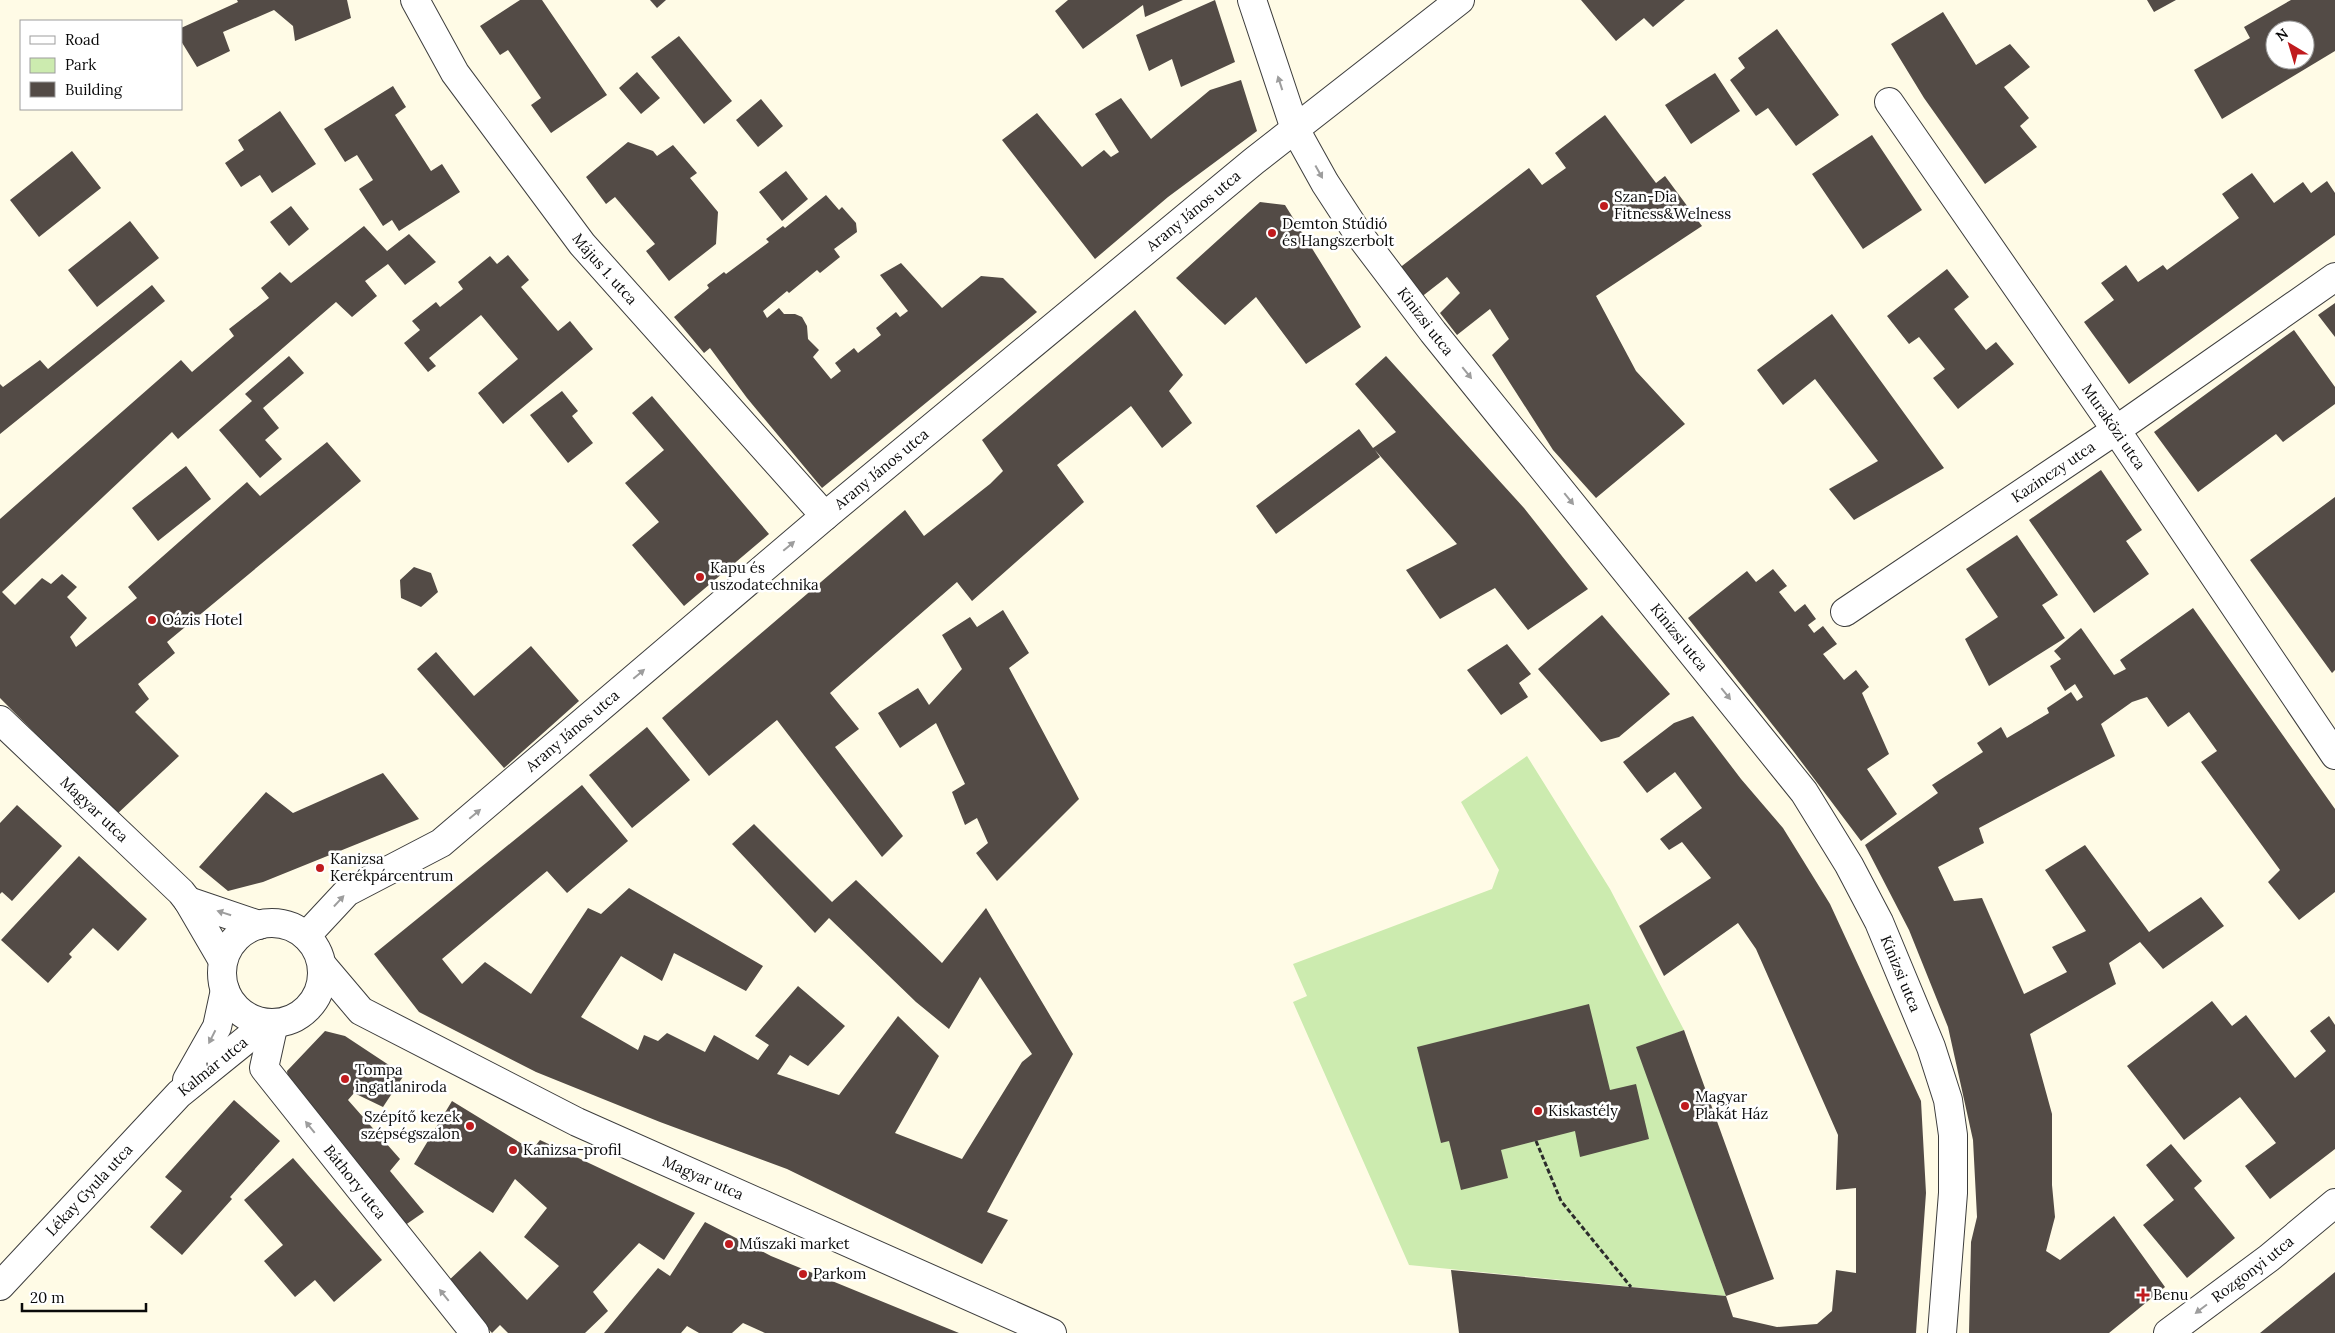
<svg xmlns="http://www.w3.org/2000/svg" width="2335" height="1333" font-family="Lora,serif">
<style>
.green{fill:#ccebaf}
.building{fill:#534b46;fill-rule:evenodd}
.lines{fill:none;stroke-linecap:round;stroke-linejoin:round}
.minor-casing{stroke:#3d3d3d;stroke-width:30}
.tertiary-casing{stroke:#3d3d3d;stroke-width:30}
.path{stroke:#2c2c2c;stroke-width:3;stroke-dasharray:5 2.5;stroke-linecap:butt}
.minor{stroke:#fff;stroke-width:28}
.tertiary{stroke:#fff;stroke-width:28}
.oneway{fill:#9d9d9d}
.poi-dot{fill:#c01b1e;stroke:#fff;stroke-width:2}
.labels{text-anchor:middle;stroke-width:5;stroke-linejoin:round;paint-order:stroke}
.poi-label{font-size:15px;fill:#0a0a0a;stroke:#fff;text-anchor:start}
.street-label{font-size:15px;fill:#0a0a0a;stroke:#fff}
</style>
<rect width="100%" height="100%" fill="#fffbe6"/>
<!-- green -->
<path class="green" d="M1527,756L1610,889L1684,1030L1637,1048L1726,1296L1409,1265L1293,1002L1307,996L1293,964L1492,889L1499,870L1461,802Z"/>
<!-- building -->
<path class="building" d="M237,0H347L351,18L295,41L293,26L274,10L223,32L230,51L197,67L181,41V28L238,2Z
M520,0H542L607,95L551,133L531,105L541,98L508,50L500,55L480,26Z
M650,0H666L657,8Z
M1068,0H1183L1145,17L1143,5L1083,49L1055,11Z
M1215,0L1235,62L1181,87L1172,59L1149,71L1136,35Z
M1581,0H1685L1653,27L1644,18L1616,41Z
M2147,0H2176L2154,12Z
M2291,0H2335V51L2222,119L2194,70L2250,38L2244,27ZM2275,30H2305V60H2275Z
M1943,12L1976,65L2010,44L2030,67L2004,87L2029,118L2020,126L2037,147L1985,184L1924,98L1891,44Z
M1777,29L1839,115L1796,146L1768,108L1756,116L1730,80L1745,68L1738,58Z
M679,36L732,101L704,124L651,57Z
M637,72L660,98L641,114L619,88Z
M1715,73L1740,111L1691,144L1665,105Z
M1241,80L1257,131L1168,197L1095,259L1002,140L1037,113L1082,167L1104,150L1111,157L1119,152L1095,114L1121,98L1151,139L1210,90Z
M393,86L406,107L395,115L431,171L442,164L460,192L399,231L392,220L383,226L359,189L373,180L357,155L345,162L324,129Z
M761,99L783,126L758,147L736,120Z
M280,111L316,164L272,193L260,175L241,187L225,163L244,150L238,140Z
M1605,115L1656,183L1665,176L1702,226L1596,296L1636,371L1685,424L1596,498L1553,450L1492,355L1509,339L1490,309L1457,335L1440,313L1460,293L1447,277L1420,298L1398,269L1529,168L1542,185L1566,168L1555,153Z
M1872,135L1922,210L1863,249L1812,174Z
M628,142L653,151L657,156L673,145L697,173L690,178L718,212L716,244L669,281L646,251L655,244L615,197L606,204L586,177Z
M72,151L101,188L39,237L10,200Z
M786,171L808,199L782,221L759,192Z
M2252,173L2274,203L2303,182L2311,193L2327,181L2335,193V235L2129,384L2084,322L2114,300L2101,283L2126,265L2138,282L2163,265L2167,270L2239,218L2222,194Z
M826,195L839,210L842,207L856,223L857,232L834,249L840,257L820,273L817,270L789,293L787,291L763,311L767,318L779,308L784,314H795L802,317L807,326L808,339L819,350L813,357L831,379L841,371L835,363L854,348L858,353L881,335L876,328L896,312L900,317L908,311L880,275L901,263L942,308L981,276L1003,278L1037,312L822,488L747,398L710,348L704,353L674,317L709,288L707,285L724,272L726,274L769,242L766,239L783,226L785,228Z
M1260,202L1285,205L1361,327L1306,364L1256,297L1225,325L1176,278Z
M291,206L309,229L289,246L270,222Z
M130,221L159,258L97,307L68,270Z
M364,226L387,251L409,234L436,262L405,285L388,264L365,281L377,296L352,317L336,302L178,439L172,432L2,592L15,605L42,578L51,584L62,574L77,587L67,597L87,618L70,637L76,647L137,598L128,587L247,482L260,496L327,442L361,481L167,642L175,653L138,684L149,699L135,712L179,756L116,815L0,698V519L181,360L192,372L234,336L229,329L269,298L261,288L280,272L291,283Z
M508,255L529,280L521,287L558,331L570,321L593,349L503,424L478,393L518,359L481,315L429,358L436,366L428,372L404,343L420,330L412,321L436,302L440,307L463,289L458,282L490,256L497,264Z
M1947,269L1969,297L1954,309L1986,350L1996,342L2014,364L1958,409L1933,378L1945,369L1919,337L1909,344L1887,316Z
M152,285L165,301L0,434V384L3,387L40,360L48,369Z
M2335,303V337L2318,315Z
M1135,310L1183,375L1169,391L1192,423L1162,448L1131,406L1057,465L1084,502L972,601L957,582L830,693L859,729L835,747L903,836L882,857L777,720L709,776L662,718L905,510L924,536L990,484L1003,471L982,440Z
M1832,314L1944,468L1854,520L1829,489L1878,461L1815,379L1783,405L1757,370Z
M2294,330L2335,387V404L2283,442L2276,434L2198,492L2154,432Z
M289,356L304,373L263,408L279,428L265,440L282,459L260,478L219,430L252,401L245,394Z
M1386,356L1524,508L1588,589L1528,630L1495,588L1440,619L1406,570L1457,544L1375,450L1380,457L1276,534L1256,506L1359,429L1373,448L1396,432L1355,384Z
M562,391L578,411L572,416L593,443L568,463L530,415Z
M652,396L769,534L684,606L632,545L659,522L625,483L664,450L632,413Z
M186,466L211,499L158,541L132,508Z
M2101,470L2142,530L2126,541L2149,574L2094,613L2029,520Z
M2335,497V670L2332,673L2250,560Z
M2017,535L2058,595L2042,605L2065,638L1989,686L1965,639L1998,617L1966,569Z
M414,567L431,573L438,592L421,607L401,598L400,580Z
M1773,569L1787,586L1779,592L1795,612L1805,604L1816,619L1808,625L1814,633L1823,626L1837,644L1823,654L1844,680L1856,670L1869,687L1862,693L1889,754L1867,769L1897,814L1861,841L1794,752L1688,618L1747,571L1756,582Z
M2193,608L2335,809V892L2299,920L2268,882L2280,870L2201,762L2217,751L2189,712L2168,727L2147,697L2132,702L2101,724L2115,756L1979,828L1984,843L1938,867L1954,901L1982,898L2024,994L2067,972L2052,947L2086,931L2045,870L2085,845L2149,932L2201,897L2224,926L2163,969L2140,942L2109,963L2116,984L2030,1034L2052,1114V1185L2055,1217L2046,1251L2060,1260L2114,1216L2165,1287L2109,1333H1969L1971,1242L1977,1217L1973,1140L1948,1027L1909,930L1865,845L1938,793L1932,785L1983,752L1977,743L2001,727L2007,738L2049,713L2047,708L2071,692L2077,701L2083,697L2075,684L2065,691L2050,666L2061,659L2054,651L2081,628L2114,675L2126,669L2120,660Z
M1003,610L1029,653L1009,668L1079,799L997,881L976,853L988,843L977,818L965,825L952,792L965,784L936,723L900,748L878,713L918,688L929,705L962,669L942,635L970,617L977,627Z
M1602,615L1670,694L1619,737L1601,742L1538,669Z
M1507,644L1531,674L1519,683L1528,697L1501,715L1467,670Z
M531,646L579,701L504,768L417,669L436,652L474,696Z
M1693,716L1741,779L1783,828L1830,904L1921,1101L1926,1193L1916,1333H1459L1451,1270L1726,1296L1733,1317L1777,1327L1817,1324L1832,1311L1836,1270L1856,1273V1188L1836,1190L1838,1135L1895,1112L1838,1135L1756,949L1738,923L1664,976L1639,926L1711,878L1682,842L1669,850L1660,839L1702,808L1675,772L1647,793L1623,762L1674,723Z
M647,727L690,780L632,828L589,775Z
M383,773L419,819L263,882L228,891L199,867L266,792L293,813Z
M582,785L628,841L567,893L547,871L442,959L462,984L485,962L531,994L588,908L601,914L629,888L763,966L746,991L674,953L662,981L621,956L581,1017L638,1050L644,1035L658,1041L667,1033L705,1052L714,1035L758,1060L769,1045L755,1036L798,986L845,1026L808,1066L790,1055L777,1074L839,1095L898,1016L939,1056L895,1133L962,1159L1022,1062L1032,1054L980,977L949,1029L916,1002L829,918L815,933L732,844L754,824L832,902L856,880L942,963L986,908L1073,1054L987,1212L1008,1220L982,1264L787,1169L660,1122L536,1072L419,1012L374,954Z
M17,805L62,846L12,901L2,892L0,894V823Z
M79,856L147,919L118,951L93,928L69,954L72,957L48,983L1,940Z
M2212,1001L2232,1026L2246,1015L2295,1078L2326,1051L2310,1031L2329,1016L2335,1025V1149L2270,1199L2245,1166L2276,1143L2240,1097L2184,1140L2127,1066Z
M1589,1004L1610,1090L1636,1084L1649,1139L1580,1157L1575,1131L1501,1150L1508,1178L1461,1190L1449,1141L1441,1143L1417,1047Z
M1684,1030L1774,1279L1726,1296L1636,1047Z
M325,1031L345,1036L404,1075L383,1107L354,1093L348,1100L400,1159L390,1171L424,1212L401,1228L289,1087L287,1071Z
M234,1100L280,1141L230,1197L232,1199L182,1255L150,1227L182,1191L165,1177Z
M452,1101L532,1150L540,1140L695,1213L664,1260L639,1243L593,1292L608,1311L585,1333H508L500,1325L492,1333L446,1283L480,1251L527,1300L559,1266L524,1237L547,1208L515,1179L493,1213L414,1164Z
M2171,1144L2202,1181L2194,1188L2235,1238L2187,1278L2143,1225L2174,1200L2146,1165Z
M293,1158L382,1260L334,1302L315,1280L295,1297L264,1261L283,1245L244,1200Z
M705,1222L771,1256L959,1333H765L743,1323L732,1333H699L687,1326L681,1333H604L658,1268L670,1276Z
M2335,1272V1333H2260L2323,1282Z"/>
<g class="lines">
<defs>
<g id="minor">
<path id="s1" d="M415,0L455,73L582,244L825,516"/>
<path id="s2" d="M1252,0L1295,129L1325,183L1355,229L1433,332L1804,792L1849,865L1879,922L1931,1047L1948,1100L1953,1135V1193L1942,1333"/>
<path id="s3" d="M1889,102L2116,430L2335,755"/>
<path id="s4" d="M1845,612L2116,430L2335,277"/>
<path id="s5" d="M306,936L347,892L441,843L825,516L1254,161L1460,0"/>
<path id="s6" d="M274,1023L264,1068L475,1333"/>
<path d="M187,1080L217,1027L225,990"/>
<path id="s7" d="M0,1286L179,1094L267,1023"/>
<path id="s8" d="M2168,1333L2269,1258L2335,1203"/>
</g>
<g id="tertiary">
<path id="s9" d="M0,720L181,892L188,901L223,961"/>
<path d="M188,901L259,925"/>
<circle cx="272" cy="973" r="50"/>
<path id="s10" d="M322,965L361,1011L577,1122L1052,1333"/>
</g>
</defs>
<!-- minor casing -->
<use href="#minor" class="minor-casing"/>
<!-- tertiary casing -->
<use href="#tertiary" class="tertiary-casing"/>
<!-- path -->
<path class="path" d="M1536,1141L1561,1201L1631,1287"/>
<!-- minor -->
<use href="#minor" class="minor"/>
<!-- tertiary -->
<use href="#tertiary" class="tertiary"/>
</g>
<!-- one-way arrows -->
<defs><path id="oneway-solid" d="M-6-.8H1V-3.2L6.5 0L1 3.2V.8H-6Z" transform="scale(1.25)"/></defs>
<g class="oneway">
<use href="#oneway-solid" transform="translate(1280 83) rotate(-108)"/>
<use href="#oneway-solid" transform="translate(1319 172) rotate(61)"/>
<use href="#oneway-solid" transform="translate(1467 373) rotate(51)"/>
<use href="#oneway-solid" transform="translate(1569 499) rotate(51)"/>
<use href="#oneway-solid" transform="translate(789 546) rotate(-40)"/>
<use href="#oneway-solid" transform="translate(639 674) rotate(-40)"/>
<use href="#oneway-solid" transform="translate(1726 694) rotate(51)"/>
<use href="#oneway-solid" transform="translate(475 814) rotate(-40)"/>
<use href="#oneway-solid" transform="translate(339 901) rotate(-47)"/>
<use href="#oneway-solid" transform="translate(224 913) rotate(-162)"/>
<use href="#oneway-solid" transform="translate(212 1037) rotate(117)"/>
<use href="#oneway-solid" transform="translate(310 1127) rotate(-129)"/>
<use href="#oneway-solid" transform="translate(444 1295) rotate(-129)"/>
<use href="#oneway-solid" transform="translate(2201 1309) rotate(143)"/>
</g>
<!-- markers -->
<g class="poi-dot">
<circle cx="1604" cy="206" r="5"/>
<circle cx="1272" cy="233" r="5"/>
<circle cx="700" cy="577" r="5"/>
<circle cx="152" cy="620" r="5"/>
<circle cx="320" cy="868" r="5"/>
<circle cx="345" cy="1079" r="5"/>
<circle cx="1685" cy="1106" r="5"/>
<circle cx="1538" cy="1111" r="5"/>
<circle cx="470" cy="1126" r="5"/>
<circle cx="513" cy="1150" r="5"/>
<circle cx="729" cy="1244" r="5"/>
<circle cx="803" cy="1274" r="5"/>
<path d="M2140.5 1287.5h5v5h5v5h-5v5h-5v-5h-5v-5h5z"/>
</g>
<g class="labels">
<!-- poi labels -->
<g class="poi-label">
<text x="1614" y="202">Szan-Dia<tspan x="1614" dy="17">Fitness&amp;Welness</tspan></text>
<text x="1282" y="229">Demton Stúdió<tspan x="1282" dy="17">és Hangszerbolt</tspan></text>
<text x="710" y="573">Kapu és<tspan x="710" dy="17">uszodatechnika</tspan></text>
<text x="162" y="625">Oázis Hotel</text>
<text x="330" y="864">Kanizsa<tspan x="330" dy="17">Kerékpárcentrum</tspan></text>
<text x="355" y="1075">Tompa<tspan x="355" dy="17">ingatlaniroda</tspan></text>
<text x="1695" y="1102">Magyar<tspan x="1695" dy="17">Plakát Ház</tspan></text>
<text x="1548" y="1116">Kiskastély</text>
<text x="460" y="1122" text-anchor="end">Szépítő kezek<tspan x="460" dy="17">szépségszalon</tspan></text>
<text x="523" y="1155">Kanizsa-profil</text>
<text x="739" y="1249">Műszaki market</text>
<text x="813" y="1279">Parkom</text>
<text x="2153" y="1300">Benu</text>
</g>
<!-- street labels -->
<g class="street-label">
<text dy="5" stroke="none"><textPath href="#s5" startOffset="1149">Arany János utca</textPath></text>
<text dy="5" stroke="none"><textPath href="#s1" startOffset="330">Május 1. utca</textPath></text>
<text dy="5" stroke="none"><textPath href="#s2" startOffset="369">Kinizsi utca</textPath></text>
<text dy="5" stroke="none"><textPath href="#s3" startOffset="395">Muraközi utca</textPath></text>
<text dy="5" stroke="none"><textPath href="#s5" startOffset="744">Arany János utca</textPath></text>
<text dy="5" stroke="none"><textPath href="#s4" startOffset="251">Kazinczy utca</textPath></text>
<text dy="5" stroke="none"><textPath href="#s2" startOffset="774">Kinizsi utca</textPath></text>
<text dy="5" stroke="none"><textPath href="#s5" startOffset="339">Arany János utca</textPath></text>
<text dy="5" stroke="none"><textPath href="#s9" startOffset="130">Magyar utca</textPath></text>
<text dy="5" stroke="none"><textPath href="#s2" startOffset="1179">Kinizsi utca</textPath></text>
<text dy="5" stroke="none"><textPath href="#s7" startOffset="306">Kalmár utca</textPath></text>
<text dy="5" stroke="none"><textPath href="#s10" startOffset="441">Magyar utca</textPath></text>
<text dy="5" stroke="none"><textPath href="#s6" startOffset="192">Báthory utca</textPath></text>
<text dy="5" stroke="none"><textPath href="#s7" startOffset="131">Lékay Gyula utca</textPath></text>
<text dy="5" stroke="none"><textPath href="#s8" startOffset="106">Rozgonyi utca</textPath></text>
</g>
</g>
<!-- legend -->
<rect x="20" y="20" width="162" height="90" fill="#ffffff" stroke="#9d9d9d"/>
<rect x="30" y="36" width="25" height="8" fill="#ffffff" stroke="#9d9d9d"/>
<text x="65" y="45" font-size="15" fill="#0a0a0a">Road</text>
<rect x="30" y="58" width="25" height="15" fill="#ccebaf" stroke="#9d9d9d"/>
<text x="65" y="70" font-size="15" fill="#0a0a0a">Park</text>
<rect x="30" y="82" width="25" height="15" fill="#534b46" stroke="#9d9d9d"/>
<text x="65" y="95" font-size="15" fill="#0a0a0a">Building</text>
<!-- north arrow -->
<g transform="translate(2290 45) rotate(322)"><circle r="24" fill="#ffffff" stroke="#9d9d9d"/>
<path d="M0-4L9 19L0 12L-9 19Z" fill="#c01b1e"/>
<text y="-8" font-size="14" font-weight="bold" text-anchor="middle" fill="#0a0a0a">N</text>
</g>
<!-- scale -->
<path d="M22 1303v8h124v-8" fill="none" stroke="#0a0a0a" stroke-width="2.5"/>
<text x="30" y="1303" font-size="15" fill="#0a0a0a" stroke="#ffffff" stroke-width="4" paint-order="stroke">20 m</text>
</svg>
